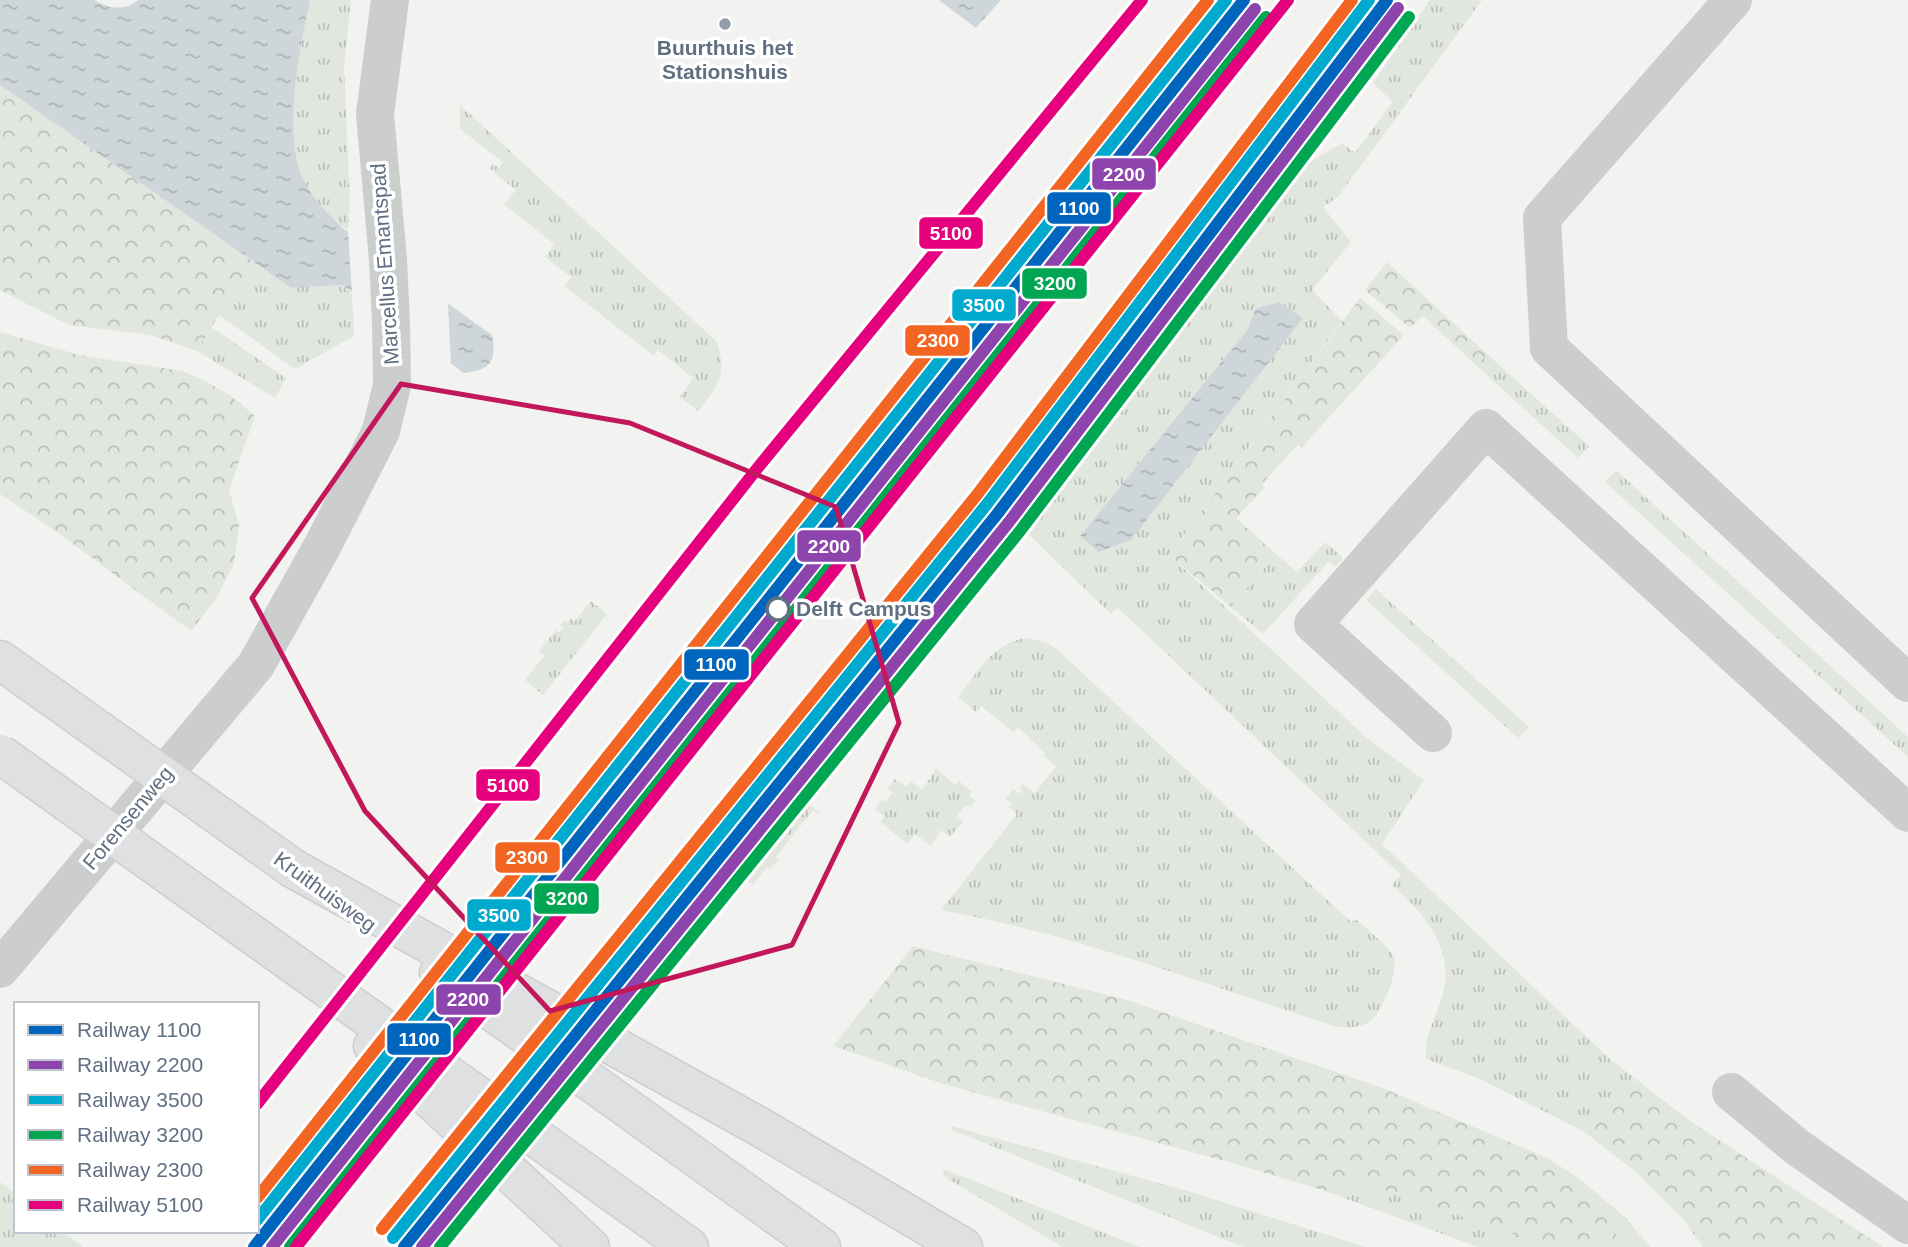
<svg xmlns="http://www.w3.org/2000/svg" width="1908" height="1247" font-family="Helvetica,sans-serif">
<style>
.grass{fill:url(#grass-tufts);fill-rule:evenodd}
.forest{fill:url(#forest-crowns)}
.water{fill:url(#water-ripples)}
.pier{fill:#f2f3f0}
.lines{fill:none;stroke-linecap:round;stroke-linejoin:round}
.highway-casing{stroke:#cdcfcf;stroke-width:41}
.minor{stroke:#cccdcd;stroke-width:38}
.highway{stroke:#dfe0e1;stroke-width:38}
.highway-bridge-casing{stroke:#cdcfcf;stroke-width:41;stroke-linecap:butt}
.highway-bridge{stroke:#dfe0e1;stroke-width:38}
.rail-1-casing{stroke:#fff;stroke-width:18}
.rail-2-casing{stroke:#fff;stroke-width:18}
.rail-3-casing{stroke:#fff;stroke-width:18}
.rail-4-casing{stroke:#fff;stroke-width:18}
.rail-5-casing{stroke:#fff;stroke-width:18}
.rail-6-casing{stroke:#fff;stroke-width:18}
.rail-1{stroke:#0065bd;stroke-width:12}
.rail-2{stroke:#8e44ad;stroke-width:12}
.rail-3{stroke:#00a9ce;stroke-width:12}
.rail-4{stroke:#00a651;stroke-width:12}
.rail-5{stroke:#f26522;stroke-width:12}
.rail-6{stroke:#e5007d;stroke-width:12}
.marked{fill:none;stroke:#c2185b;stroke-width:5;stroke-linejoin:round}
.poi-dot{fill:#949da8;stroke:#fff;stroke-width:2.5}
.stop-dot{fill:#fff;stroke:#616f82;stroke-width:3.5}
.labels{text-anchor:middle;stroke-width:7;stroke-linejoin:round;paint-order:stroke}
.poi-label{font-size:21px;font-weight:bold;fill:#616f82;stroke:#fff}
.street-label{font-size:21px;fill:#616f82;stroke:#fff}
.stop-label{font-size:21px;font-weight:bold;fill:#616f82;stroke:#fff;text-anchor:start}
.line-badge{stroke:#fff;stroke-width:2.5}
.badge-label{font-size:19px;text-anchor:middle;font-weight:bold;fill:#fff}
</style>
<defs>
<pattern id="grass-tufts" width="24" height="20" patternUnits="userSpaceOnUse" patternTransform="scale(1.75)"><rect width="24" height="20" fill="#e1e6de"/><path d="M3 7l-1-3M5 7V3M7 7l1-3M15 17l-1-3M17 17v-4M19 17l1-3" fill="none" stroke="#babfb9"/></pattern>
<pattern id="forest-crowns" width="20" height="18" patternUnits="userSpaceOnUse" patternTransform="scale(1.75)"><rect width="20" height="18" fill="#e1e6de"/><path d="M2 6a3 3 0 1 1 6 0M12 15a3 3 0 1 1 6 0" fill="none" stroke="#babfb9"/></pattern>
<pattern id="water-ripples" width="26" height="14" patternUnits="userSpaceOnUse" patternTransform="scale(1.75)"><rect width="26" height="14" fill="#cfd6da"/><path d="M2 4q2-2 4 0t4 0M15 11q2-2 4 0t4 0" fill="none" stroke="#abb2b6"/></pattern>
</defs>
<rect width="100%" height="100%" fill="#f2f3f0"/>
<!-- grass -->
<path class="grass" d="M310,0H351L344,69L350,200L348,231C332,217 314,203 304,183C281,138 299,48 310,0Z
M1430,0H1482L1338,197L1323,207L1351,242L1312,290L1342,321L1169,555L1367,738L1424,780L1382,844L1611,1060L1636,1079L1583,1131L1480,1079L1426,1059C1425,1031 1437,1017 1443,992C1455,948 1422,911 1392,885L1401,875L1118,608L1111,614L1021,527L1102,416L1111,409L1288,175L1342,143L1355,153L1393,102L1373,83ZM1248,329L1099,551L1080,536Z
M460,105L716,341C729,373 718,386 698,411L680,397L693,378L658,350L653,355L564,286L571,277L545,257L554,244L504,204L516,190L490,169L493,164L499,168L503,162L460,129Z
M252,261L291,288L342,285L352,294L354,336L295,369L219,315Z
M211,327L286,378L275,398L197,351Z
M1487,354L1589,446L1578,458L1477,366Z
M1616,470L1908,737V757L1605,482Z
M1325,542L1343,558L1335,567L1328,562L1263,634L1231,607L1276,554L1297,572Z
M1376,589L1529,727L1518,738L1366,600Z
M591,601L607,614L543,695L525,680L545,655L539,651L556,630L559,633L563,628L560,626L564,620L567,622L571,618L575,621Z
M1026,638L1048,643L1062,654L1351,922L1356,919C1365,928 1390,946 1394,958C1399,970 1382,1010 1373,1019C1362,1028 1350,1028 1337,1027C1208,985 1074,934 941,910L1017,814L1009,807L1012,803L1005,799L1013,789L1019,794L1022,790L1019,788L1022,784L1035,793L1056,766L1043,756L1045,753L1018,727L1013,732L981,706L976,712L958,697C977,672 993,643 1026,638Z
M936,769L955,785L959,781L972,792L969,795L976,801L970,807L966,805L957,816L963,821L950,837L941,830L931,846L915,834L907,844L881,822L884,816L875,809L882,799L885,802L893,793L888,788L895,779L906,787L911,781L922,790Z
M802,799L820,813L819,815L813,810L776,857L779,859L770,869L767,867L753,885L740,876Z
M951,1126L1184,1190L1366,1247H1243L952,1130Z
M946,1170L1140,1247H1141H1063L948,1179L943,1175V1171Z
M1351,1178L1551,1247H1478L1325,1191Z
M0,1182L16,1194V1231H63L83,1247H0Z
M1626,1218L1650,1247H1609Z
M1683,1219L1721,1238L1727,1247H1703Z"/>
<!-- forest -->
<path class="forest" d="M0,85L252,261L197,351L150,335L69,325L0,290Z
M1387,262L1487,354L1477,366L1423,316L1410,328L1365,290Z
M1360,298L1404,335L1302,447L1297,445L1262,484L1265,487L1236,518L1276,554L1231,607L1169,555Z
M0,332L79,355L182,371L203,380L230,395L255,416L229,490L239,525L234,564L217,597L191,631L54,530L0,494Z
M913,946L1127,1000L1385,1089L1549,1159L1580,1179L1626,1218L1609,1247H1551L1351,1178L1325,1191L1239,1165L943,1084L833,1046Z
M1636,1079L1690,1121L1883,1247H1727L1721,1238L1683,1219L1636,1172L1583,1131Z"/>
<!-- water -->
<path class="water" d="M0,0H95C108,9 126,11 138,0H310C300,48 280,141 306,185C316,202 330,216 344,229L492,335C497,361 491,370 464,373L342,285L291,288L0,85Z
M939,0H1001L976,28Z
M1279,302L1303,318L1131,540L1099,552L1080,536L1248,329L1255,309Z"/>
<!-- pier -->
<path class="pier" d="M348,231L448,302L451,365L352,294Z"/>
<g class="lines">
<defs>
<path id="highway" d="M0,660L45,692
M294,869L760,1127L963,1247
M253,935L689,1247
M439,973L821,1247
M373,1046L590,1247"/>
</defs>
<!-- highway casing -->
<use href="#highway" class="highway-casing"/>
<!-- minor -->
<path class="minor" d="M1733,0L1542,218L1549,348L1908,683
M1433,733L1313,624L1486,428L1908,813
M0,969L256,665L323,545L381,431L392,385L391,322L388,260L375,114L390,0
M1731,1092L1797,1147L1908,1225"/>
<!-- highway -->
<use href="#highway" class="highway"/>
<defs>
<path id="highway-bridge" d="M45,692L294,869
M0,754L253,935"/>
</defs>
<!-- highway-bridge casing -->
<use href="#highway-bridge" class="highway-bridge-casing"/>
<!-- highway-bridge -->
<use href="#highway-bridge" class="highway-bridge"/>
<defs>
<path id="rail-1" d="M254,1247L1244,0
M404,1247L998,513L1387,0"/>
<path id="rail-2" d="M272,1247L1255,9
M422,1247L1009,522L1398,8"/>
<path id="rail-3" d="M257,1220L1226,0
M393,1238L987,504L1369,0"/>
<path id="rail-4" d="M290,1247L1266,17
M440,1247L1020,531L1409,17"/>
<path id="rail-5" d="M257,1198L1208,0
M382,1229L976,496L1352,0"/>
<path id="rail-6" d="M257,1104L760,465L1142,0
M296,1247L1288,0"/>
</defs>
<!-- rail-1 casing -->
<use href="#rail-1" class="rail-1-casing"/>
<!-- rail-2 casing -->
<use href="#rail-2" class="rail-2-casing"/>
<!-- rail-3 casing -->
<use href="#rail-3" class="rail-3-casing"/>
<!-- rail-4 casing -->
<use href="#rail-4" class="rail-4-casing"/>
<!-- rail-5 casing -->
<use href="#rail-5" class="rail-5-casing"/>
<!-- rail-6 casing -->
<use href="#rail-6" class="rail-6-casing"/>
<!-- rail-1 -->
<use href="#rail-1" class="rail-1"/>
<!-- rail-2 -->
<use href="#rail-2" class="rail-2"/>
<!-- rail-3 -->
<use href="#rail-3" class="rail-3"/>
<!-- rail-4 -->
<use href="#rail-4" class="rail-4"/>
<!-- rail-5 -->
<use href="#rail-5" class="rail-5"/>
<!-- rail-6 -->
<use href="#rail-6" class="rail-6"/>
</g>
<!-- marked area -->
<path class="marked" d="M401,384L630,423L836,507L899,723L792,945L550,1011L365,811L252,598Z"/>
<!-- markers -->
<circle class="poi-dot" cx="725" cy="24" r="7"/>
<circle class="stop-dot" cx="778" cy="609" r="11"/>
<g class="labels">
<!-- poi labels -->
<g class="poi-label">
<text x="725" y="55">Buurthuis het<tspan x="725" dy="24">Stationshuis</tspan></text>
</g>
<!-- street labels -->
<g class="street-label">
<text transform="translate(385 264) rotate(-94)" y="7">Marcellus Emantspad</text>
<text transform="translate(128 818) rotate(-50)" y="7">Forensenweg</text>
<text transform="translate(325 892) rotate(36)" y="7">Kruithuisweg</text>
</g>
<!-- stop labels -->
<g class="stop-label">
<text x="796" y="616">Delft Campus</text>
</g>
</g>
<g class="line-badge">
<rect x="1091" y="157" width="66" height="34" rx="7" fill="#8e44ad"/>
<rect x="1046" y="191" width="66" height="34" rx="7" fill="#0065bd"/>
<rect x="918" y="216" width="66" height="34" rx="7" fill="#e5007d"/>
<rect x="1021" y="267" width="67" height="33" rx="7" fill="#00a651"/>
<rect x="951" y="288" width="66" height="34" rx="7" fill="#00a9ce"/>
<rect x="904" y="324" width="67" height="33" rx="7" fill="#f26522"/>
<rect x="796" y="529" width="66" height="34" rx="7" fill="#8e44ad"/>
<rect x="683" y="648" width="67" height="33" rx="7" fill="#0065bd"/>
<rect x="475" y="768" width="66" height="34" rx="7" fill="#e5007d"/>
<rect x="494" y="841" width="67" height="33" rx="7" fill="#f26522"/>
<rect x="533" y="882" width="67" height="33" rx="7" fill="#00a651"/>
<rect x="466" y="898" width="66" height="34" rx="7" fill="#00a9ce"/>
<rect x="435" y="983" width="67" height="33" rx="7" fill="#8e44ad"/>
<rect x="386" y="1022" width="66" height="34" rx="7" fill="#0065bd"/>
</g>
<g class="badge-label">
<text x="1124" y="181">2200</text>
<text x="1079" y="215">1100</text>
<text x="951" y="240">5100</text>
<text x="1055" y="290">3200</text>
<text x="984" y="312">3500</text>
<text x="938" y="347">2300</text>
<text x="829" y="553">2200</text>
<text x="716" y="671">1100</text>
<text x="508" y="792">5100</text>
<text x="527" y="864">2300</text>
<text x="567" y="905">3200</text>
<text x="499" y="922">3500</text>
<text x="468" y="1006">2200</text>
<text x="419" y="1046">1100</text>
</g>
<!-- legend -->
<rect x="14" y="1002" width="245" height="231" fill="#ffffff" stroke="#c0c5cd" stroke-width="2"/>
<rect x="28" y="1025" width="35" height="10" fill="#0065bd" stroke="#c0c5cd" stroke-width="2"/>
<text x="77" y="1037" font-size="21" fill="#616f82">Railway 1100</text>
<rect x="28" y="1060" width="35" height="10" fill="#8e44ad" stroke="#c0c5cd" stroke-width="2"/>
<text x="77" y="1072" font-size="21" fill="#616f82">Railway 2200</text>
<rect x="28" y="1095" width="35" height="10" fill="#00a9ce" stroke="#c0c5cd" stroke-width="2"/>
<text x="77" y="1107" font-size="21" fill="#616f82">Railway 3500</text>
<rect x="28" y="1130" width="35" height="10" fill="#00a651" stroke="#c0c5cd" stroke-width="2"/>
<text x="77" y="1142" font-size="21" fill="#616f82">Railway 3200</text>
<rect x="28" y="1165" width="35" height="10" fill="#f26522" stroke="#c0c5cd" stroke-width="2"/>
<text x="77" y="1177" font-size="21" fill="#616f82">Railway 2300</text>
<rect x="28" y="1200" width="35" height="10" fill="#e5007d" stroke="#c0c5cd" stroke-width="2"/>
<text x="77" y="1212" font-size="21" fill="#616f82">Railway 5100</text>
</svg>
